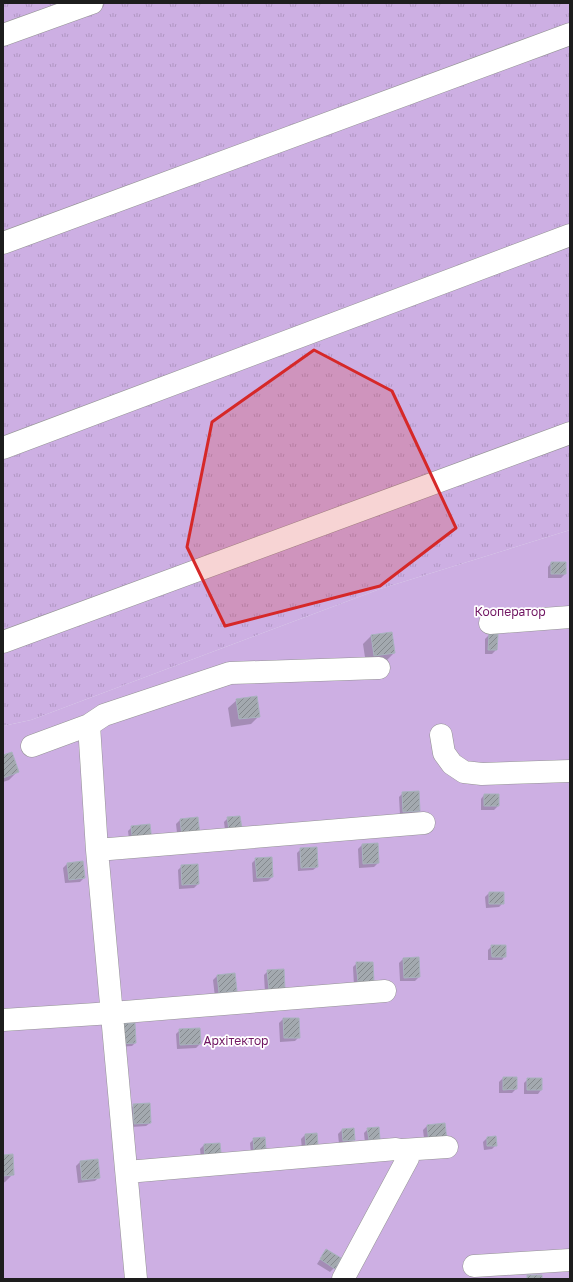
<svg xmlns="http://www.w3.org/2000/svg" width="573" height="1282" font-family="'Golos Text',sans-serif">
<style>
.grass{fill:url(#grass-tufts)}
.garden{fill:#cdafe3}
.shadow{fill:#0003}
.building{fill:url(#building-hatch);stroke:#a8b2be}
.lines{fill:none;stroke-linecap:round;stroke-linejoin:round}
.minor-casing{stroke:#949494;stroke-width:23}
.minor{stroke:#fff;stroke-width:22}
.marked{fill:#d62828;fill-opacity:0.2;stroke:#d62828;stroke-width:3;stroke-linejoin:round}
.labels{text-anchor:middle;stroke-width:3.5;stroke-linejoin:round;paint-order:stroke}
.park-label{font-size:12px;fill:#711662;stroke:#fff}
</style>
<defs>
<pattern id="grass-tufts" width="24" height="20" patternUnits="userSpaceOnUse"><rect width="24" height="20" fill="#cdafe3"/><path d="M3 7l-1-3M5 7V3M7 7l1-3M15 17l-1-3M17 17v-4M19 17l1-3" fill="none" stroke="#b096c2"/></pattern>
<pattern id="building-hatch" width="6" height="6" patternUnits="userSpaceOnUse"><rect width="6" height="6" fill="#a3a9af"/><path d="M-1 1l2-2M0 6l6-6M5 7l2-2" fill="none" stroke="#84898e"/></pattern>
</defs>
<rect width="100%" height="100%" fill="#e4e7ed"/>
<!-- grass -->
<path class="grass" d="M3,3H570V530L380,589L31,720L3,726Z"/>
<!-- garden -->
<path class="garden" d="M570,530V1279H3V726L31,720L380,589Z"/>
<!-- shadow -->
<path class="shadow" d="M551,563L565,574L561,578H548V567Z
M489,635L496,650L492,654H485V639Z
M371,636L394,653L386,661L366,664L363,644Z
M237,700L259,716L251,724L231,727L228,708Z
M3,756L17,772L9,780L3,782Z
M403,793L419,811L415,814L400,815L399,797Z
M484,795L498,806L494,810H481V799Z
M197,818L178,841L176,824L180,820Z
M228,818L237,833L225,830L224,822Z
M132,827L150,842L130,847L128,831Z
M377,844L378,863L374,867L359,868L358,849L362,845Z
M301,849L317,867L313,870L298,871L297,853Z
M256,859L272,877L268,881L253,882L252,863Z
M67,864L84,878L80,882L65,883L63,868Z
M182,866L198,884L194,888L179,889L178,870Z
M489,893L503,903L499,907L486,908L485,897Z
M492,946L505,956L502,960H488V950Z
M403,959L419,977L415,981H400L399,963Z
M357,963L373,981L354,986L353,967Z
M268,971L284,988L265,993L264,975Z
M217,976L236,991L232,995L215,997L213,980Z
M283,1019L299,1037L295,1041L280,1042L279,1023Z
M115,1029L135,1043L132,1046L117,1047Z
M180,1030L200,1044L196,1048L177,1049L176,1034Z
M503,1078L516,1089L512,1093H499V1082Z
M528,1079L541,1090L538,1094H524V1083Z
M134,1105L150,1123L146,1126L131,1127L130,1109Z
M444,1124L425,1146L423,1130L427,1126Z
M368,1129L379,1138L376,1142L365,1143L364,1133Z
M342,1130L354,1139L350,1143L339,1144L338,1134Z
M316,1134L317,1144L302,1149L301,1139L305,1135Z
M495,1137L496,1145L492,1149L484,1150L483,1142L487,1138Z
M254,1139L265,1149L261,1153L251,1154L250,1143Z
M220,1144L202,1167L200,1149L204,1145Z
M3,1156L13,1174L5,1182L3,1183Z
M80,1162L99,1177L95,1181L78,1183L76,1166Z
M326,1250L334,1268L330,1272L317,1264Z"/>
<!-- building -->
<path class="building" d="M551,562H566V574H551Z
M392,632L395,653L374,656L371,635Z
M489,634H498L497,650H488Z
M257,696L260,717L239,719L236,699Z
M12,752L19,772L3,778V755Z
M419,791L420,811L403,812L402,792Z
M484,794H499V806H484Z
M240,816L242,829L229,830L227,817Z
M198,817L200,836L182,837L180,819Z
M150,824L152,842L133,844L131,826Z
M378,843L379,863L363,864L362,844Z
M317,847L318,867L301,868L300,848Z
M272,857L273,877L257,878L255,858Z
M83,861L85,878L69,880L67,863Z
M198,864L199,884L182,885L181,865Z
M489,892H504V904H489Z
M491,945H506V957H492Z
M419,957L420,977L404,978L403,958Z
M356,962H373L374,982H358Z
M284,969L285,989L269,990L267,970Z
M235,973L237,991L219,993L217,975Z
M283,1018H299L300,1038H284Z
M135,1023L136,1043L120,1044L119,1024Z
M200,1028L201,1044L180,1045L179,1029Z
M503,1077H517V1089L503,1090Z
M527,1078H542V1090H527Z
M150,1103L151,1123L134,1124L133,1104Z
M445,1123L447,1141L429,1143L427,1125Z
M379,1127L380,1139L369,1140L367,1128Z
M354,1128L355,1140L343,1141L342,1129Z
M317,1133L318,1145L306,1146L305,1134Z
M496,1136L497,1146H487V1137Z
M265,1137L266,1149L254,1150L253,1138Z
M220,1143L222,1163L205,1164L204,1144Z
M13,1154L14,1175L3,1176V1155Z
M98,1159L100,1178L82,1180L80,1161Z
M326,1249L341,1258L335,1269L320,1259Z
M527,1275H542V1279H527Z"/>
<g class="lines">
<defs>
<path id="minor" d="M3,35L92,3
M3,243L570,34
M3,448L570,235
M490,623L570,617
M3,642L570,433
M89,725L97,850L136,1279
M441,735L444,753L452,764L464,772L482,774L570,771
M32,746L89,725L104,715L230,673L379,668
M97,850L424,823
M3,1020L112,1013L385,991
M402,1150L447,1147
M127,1172L396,1149C402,1150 408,1151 408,1158L343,1279
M474,1266L570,1260"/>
</defs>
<!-- minor casing -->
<use href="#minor" class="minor-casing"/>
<!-- minor -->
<use href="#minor" class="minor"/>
</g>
<!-- marked area -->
<path class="marked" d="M314,350L392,391L456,528L380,586L225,626L187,547L212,422Z"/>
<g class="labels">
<!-- park labels -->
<g class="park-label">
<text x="510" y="616">Кооператор</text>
<text x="236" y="1045">Архітектор</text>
</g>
</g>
<!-- border -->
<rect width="573" height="1282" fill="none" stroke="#1d1d1d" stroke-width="8"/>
</svg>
